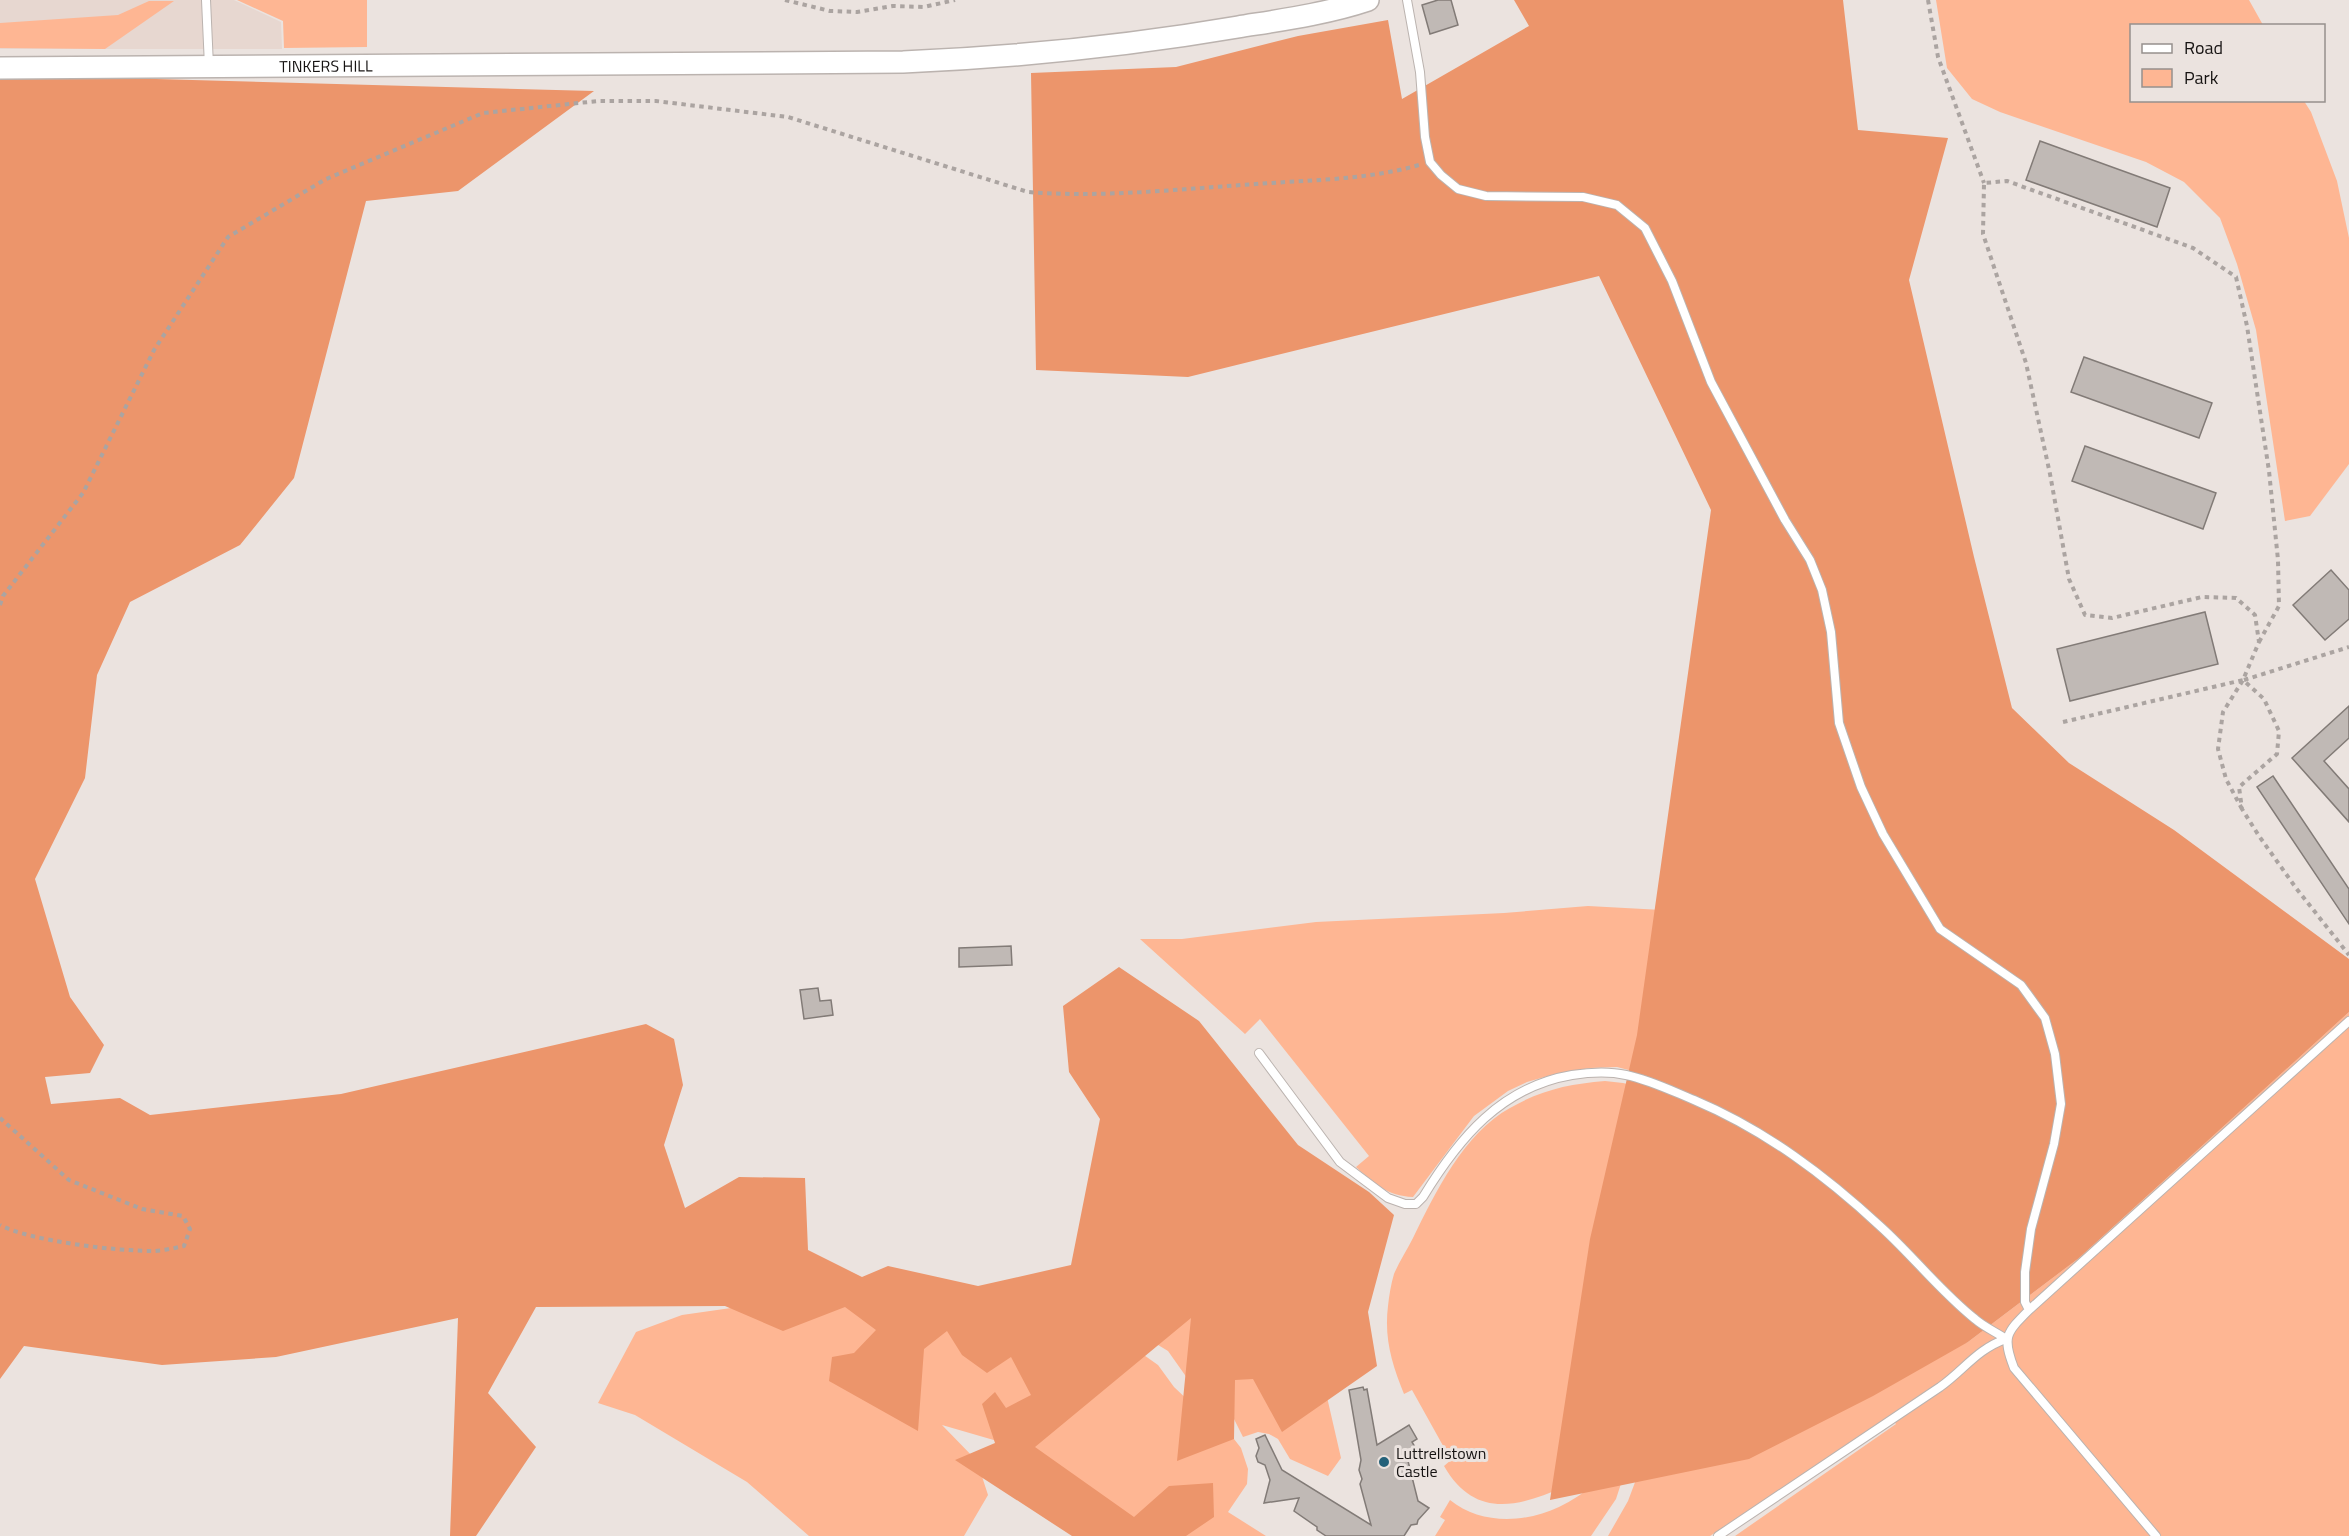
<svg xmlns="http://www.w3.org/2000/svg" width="2349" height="1536" font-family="'Titillium Web',sans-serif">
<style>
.built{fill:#e7d7d0}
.green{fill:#feb693}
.forest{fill:#ec956b}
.building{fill:#c0b9b5;stroke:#827b77;stroke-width:1.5}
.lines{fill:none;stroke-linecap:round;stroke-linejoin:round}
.lane-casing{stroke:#bbb3af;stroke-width:10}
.secondary-casing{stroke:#bbb3af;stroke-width:24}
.path{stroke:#aba4a1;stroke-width:4;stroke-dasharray:4.5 4.5;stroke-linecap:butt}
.lane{stroke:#fff;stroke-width:8}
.secondary{stroke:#fff;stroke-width:21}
.poi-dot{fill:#246179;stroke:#ebe3df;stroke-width:2}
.labels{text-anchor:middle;stroke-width:6;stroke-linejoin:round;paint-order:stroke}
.street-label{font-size:16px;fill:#161312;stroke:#ebe3df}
.poi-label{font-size:16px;fill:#161312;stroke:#ebe3df;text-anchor:start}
</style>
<rect width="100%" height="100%" fill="#ebe3df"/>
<!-- built -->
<path class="built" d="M0,0H234L281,22L282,49H0Z"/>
<!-- green -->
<path class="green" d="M237,0H367V47L284,48L283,21Z
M1936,0H2249L2263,25L2132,26V100L2304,101L2311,112L2337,181L2349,238V464L2310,516L2285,521L2256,330L2237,264L2220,218L2184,182L2146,162L2000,112L1972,99L1947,68Z
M149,1H174L105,49L0,48V23L118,15Z
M1588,906L1662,910L1644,1074L1617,1067L1590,1068L1555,1074L1527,1082L1508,1091L1474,1116L1413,1197C1387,1196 1375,1184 1356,1167L1369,1156L1260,1019L1245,1034L1140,939H1182L1316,922L1504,913Z
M2349,1012V1536H1735L1896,1424L1890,1416L1710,1536H1608L1628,1501L1640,1469L1968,1342L2079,1258Z
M1605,1081L1623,1083L1648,1089L1564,1487C1516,1508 1474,1518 1444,1466L1451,1460L1412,1390L1404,1394C1392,1364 1384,1339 1388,1306C1389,1296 1391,1284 1394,1274C1399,1262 1407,1250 1413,1238C1435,1193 1464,1133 1510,1108C1541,1090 1569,1084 1605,1081Z
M827,1276L1141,1353L1158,1365L1174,1387L1192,1404L1227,1430L1241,1448L1248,1469L1247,1484L1228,1512L1266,1536H1142L1004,1443L942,1425L977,1461L988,1495L964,1536H809L747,1482L635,1415L598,1403L636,1332L682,1315L759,1304Z
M1153,1290L1318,1358L1341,1458L1328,1476L1290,1459L1278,1439L1269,1434L1258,1432L1243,1437L1233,1417L1192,1385L1168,1351L1140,1334Z
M1630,1456L1616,1499L1591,1536H1435L1445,1520L1440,1517L1450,1500C1480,1525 1526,1523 1559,1507C1585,1495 1608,1473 1630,1456Z"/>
<!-- forest -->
<path class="forest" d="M1514,0H1843L1858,130L1948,138L1909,280L1974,557L2012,708L2069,763L2174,830L2349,959V1012L2079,1258L1968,1342L1873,1396L1749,1459L1550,1500L1590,1239L1637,1035L1711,510L1599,276L1188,377L1036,370L1031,73L1176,67L1298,36L1388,20L1402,99L1529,26Z
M11,75L594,91L458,191L366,201L294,478L240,545L130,602L97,675L85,778L35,879L70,997L104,1045L90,1073L45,1077L51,1104L120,1098L150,1115L341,1094L646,1024L674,1039L683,1085L664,1145L685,1208L739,1177L805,1178L808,1250L862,1277L888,1266L978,1286L1071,1265L1100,1119L1069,1072L1063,1006L1119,967L1199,1021L1298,1145L1369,1192L1394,1215L1368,1312L1377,1366L1282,1432L1253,1379L1235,1380L1234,1439L1177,1461L1191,1318L1035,1447L1134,1517L1169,1486L1213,1483L1214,1517L1186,1536H1072L955,1460L995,1443L982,1404L995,1392L1006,1408L1031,1395L1011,1357L987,1373L962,1355L947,1331L924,1349L918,1431L829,1381L832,1357L854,1353L876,1330L845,1307L783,1331L725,1306L536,1307L488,1393L536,1447L476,1536H450L458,1318L276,1357L162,1365L24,1346L0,1379V78Z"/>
<!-- building -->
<path class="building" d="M1438,0H1451L1458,25L1430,34L1422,5Z
M2040,141L2170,188L2157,227L2026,180Z
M2084,357L2212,403L2199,438L2071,392Z
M2085,446L2216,493L2203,529L2072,481Z
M2331,570L2349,590V619L2325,640L2293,605Z
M2205,612L2218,664L2070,701L2057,649Z
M2349,706V738L2324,761L2349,789V822L2292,758Z
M2273,776L2349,889V924L2257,787Z
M1011,946L1012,965L959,967V948Z
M818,988L820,1001L831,1000L833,1015L804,1019L800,990Z
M1363,1387L1364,1390L1367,1389L1377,1445L1409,1425L1417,1439L1412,1442L1419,1454L1408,1461L1418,1501L1429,1508L1418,1520L1417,1524L1411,1525L1404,1536H1326L1317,1530V1527L1294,1511L1299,1498L1264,1503L1270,1480L1265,1465L1258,1462L1256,1456L1259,1448L1256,1439L1265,1435L1282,1470L1371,1525L1360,1484L1362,1479L1359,1470L1361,1460L1349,1390Z"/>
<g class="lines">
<defs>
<path id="lane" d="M206,0L209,66
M1407,0L1420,72L1425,137L1430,162L1441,175L1458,189L1486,196L1583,197L1617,205L1645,228L1672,281L1711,382L1785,520L1810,560L1822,590L1831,632L1839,723L1861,787L1883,834L1940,929L2021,985L2045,1018L2055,1054L2061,1104L2054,1144L2031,1229L2025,1272V1302L2029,1310
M1259,1053L1340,1162L1388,1198L1405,1204H1416L1423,1197C1459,1138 1501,1087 1572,1075C1591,1072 1608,1071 1626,1075C1650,1080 1672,1091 1694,1100C1765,1130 1825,1175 1881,1227C1913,1256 1941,1292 1975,1319C1984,1327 1996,1332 2006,1339
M1718,1536C1792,1487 1866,1437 1940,1387C1964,1370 1977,1349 2006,1339
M2156,1536L2014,1368C2002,1337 2006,1333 2029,1310L2349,1021"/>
<g id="secondary">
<path id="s1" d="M0,68L903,62C1016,57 1127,46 1238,27C1281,20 1326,14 1368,0"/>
</g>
</defs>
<!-- lane casing -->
<use href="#lane" class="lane-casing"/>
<!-- secondary casing -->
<use href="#secondary" class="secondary-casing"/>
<!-- path -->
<path class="path" d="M785,0L830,11L857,12L893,6L924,7L955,0
M1928,0L1938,57L1984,183
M0,605L3,596L83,493L154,350L228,237L326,179L483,113L598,101H656L788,117L1028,192C1103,198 1180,189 1256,184C1309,180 1367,180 1419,165
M2244,680L2349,647
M2063,722L2243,680L2264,699L2279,731L2277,754L2239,787L2242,809L2259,836L2296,888L2349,955
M2242,809L2226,779L2218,749L2223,712L2243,680L2259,642L2255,615L2236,598L2202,597L2112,618L2085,615L2069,579L2050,474L2026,363L1983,234L1984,183L2007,181L2193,248L2236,277L2247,326L2269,471L2278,560L2279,606L2259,642
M0,1118L69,1180L142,1209L183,1216L190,1229L184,1246C174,1248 162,1251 152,1251C116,1251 30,1241 0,1225"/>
<!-- lane -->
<use href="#lane" class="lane"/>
<!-- secondary -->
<use href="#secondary" class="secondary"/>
</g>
<!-- markers -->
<circle class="poi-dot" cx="1384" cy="1462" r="6"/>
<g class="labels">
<!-- street labels -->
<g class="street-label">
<text dy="6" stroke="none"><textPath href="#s1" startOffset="326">TINKERS HILL</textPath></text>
</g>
<!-- poi labels -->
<g class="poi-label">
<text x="1396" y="1459">Luttrellstown<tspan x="1396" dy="18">Castle</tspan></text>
</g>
</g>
<!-- legend -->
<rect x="2130" y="24" width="195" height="78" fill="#ebe3df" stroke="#96908d" stroke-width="1.5"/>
<rect x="2142" y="44" width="30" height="9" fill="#ffffff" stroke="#96908d" stroke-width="1.5"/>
<text x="2184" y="54" font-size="18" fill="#161312">Road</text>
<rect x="2142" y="69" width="30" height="18" fill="#feb693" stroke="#96908d" stroke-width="1.5"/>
<text x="2184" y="84" font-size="18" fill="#161312">Park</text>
</svg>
